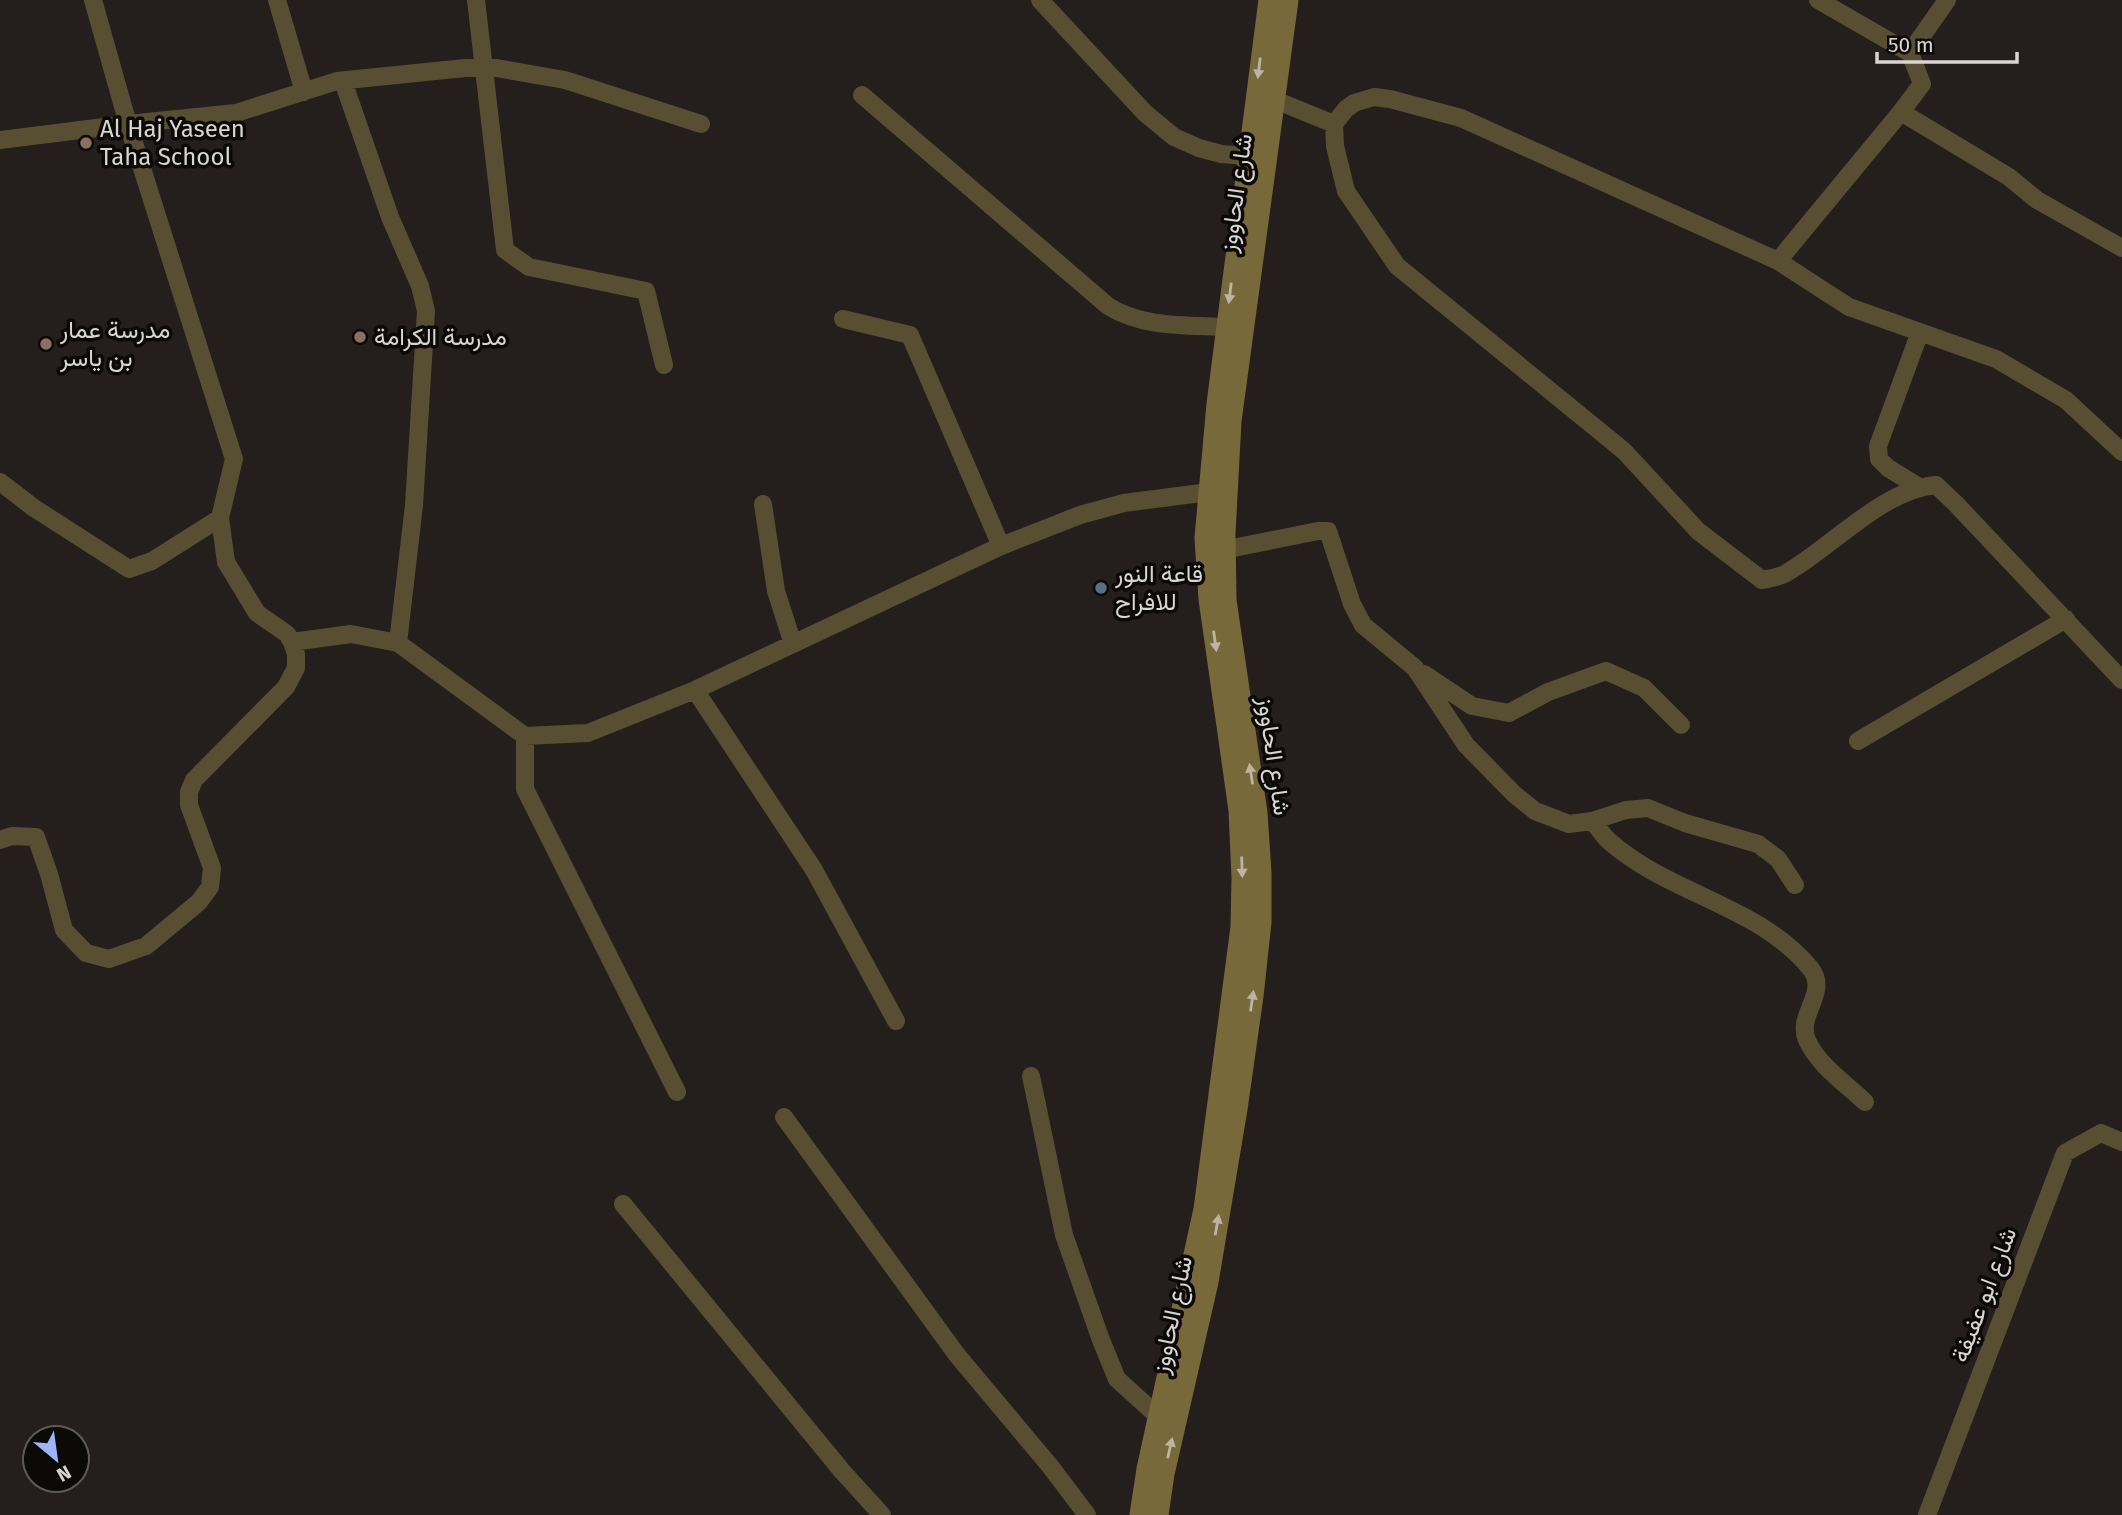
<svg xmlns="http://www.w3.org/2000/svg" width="2122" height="1515" font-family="'Fira Sans',Vazirmatn,sans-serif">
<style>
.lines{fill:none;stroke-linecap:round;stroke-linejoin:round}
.street{stroke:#584f33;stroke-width:18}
.secondary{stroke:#78693b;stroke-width:21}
.oneway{fill:#bcb5a5}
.education-dot{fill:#8d6e63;stroke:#0c0a08;stroke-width:2.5}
.service-dot{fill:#5c6f8a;stroke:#0c0a08;stroke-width:2.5}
.labels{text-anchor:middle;stroke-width:7;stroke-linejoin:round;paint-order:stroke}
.poi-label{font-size:24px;fill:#d9d5d3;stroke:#0c0a08;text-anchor:start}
.street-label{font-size:24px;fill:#d9d5d3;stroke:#0c0a08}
</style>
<rect width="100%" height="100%" fill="#241f1c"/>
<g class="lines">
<!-- street -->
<path class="street" d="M277,0L304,92
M476,0L505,250L529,267L646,291L664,365
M1040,0L1145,113L1174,137L1199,148L1221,154L1248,156
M1818,0L1910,53
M343,81L390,217L420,286L426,311L414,505L398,643
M862,95L1108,306C1143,328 1185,325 1226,327
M1275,100L1334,124L1335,146L1346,191L1397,266L1624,451L1698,531L1762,580C1771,578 1781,577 1788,572C1833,546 1882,490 1936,485L1956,504L2122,680
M1901,112L2009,177L2037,200L2122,248
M1334,124L1346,109L1354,103L1374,97L1390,99L1461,118L1778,261L1849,307L1996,359L2066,400L2122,452
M0,140L128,124L236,113L337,81L485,66L565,80L701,124
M1778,261L1901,112L1922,84L1910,53L1947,0
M843,319L910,335L1001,546
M0,482L34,508L129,569L152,561L220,518
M1919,487L1888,468L1879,459L1878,446L1920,332
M763,504L776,591L793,644
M1213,552L1318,531H1328L1352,604L1363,625L1415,668L1466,745L1514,794L1535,811L1569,824L1592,821L1626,810L1648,808L1685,823L1758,844L1778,859L1795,885
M292,642L351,634L398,643L525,736L588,733L695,690L1001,546L1080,515L1124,503L1209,492
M1424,674L1472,706L1509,713L1548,692L1606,671L1644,688L1681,725
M695,690L814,870L896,1021
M525,736V789L677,1092
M1858,741L2066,619
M1592,821C1598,827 1603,836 1609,841C1670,895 1759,905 1811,969C1829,993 1796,1015 1807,1040C1818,1065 1845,1083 1865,1102
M0,840L12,836L36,837L49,874L64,930L86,953L109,959L146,946L199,902L210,887L212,868L189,805V792L194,780L286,687L296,668V654L292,642L287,634L257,613L226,562L220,518L234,459L128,124L93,0
M1031,1076L1064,1235L1101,1340L1117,1379L1159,1417
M784,1117L957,1355L1050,1466L1087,1515
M623,1204L842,1471L882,1515
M1927,1515L2065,1153L2101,1133L2122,1142"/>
<!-- secondary -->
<path class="secondary" d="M1140,1515L1147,1469L1204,1209L1241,927L1242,878L1239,810L1209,599L1205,538L1217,404L1269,0
M1158,1515L1164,1474L1208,1282L1237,1109L1253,996L1261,922V873L1257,813L1226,600L1225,533L1231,421L1288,0"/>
</g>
<!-- one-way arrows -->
<defs><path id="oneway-solid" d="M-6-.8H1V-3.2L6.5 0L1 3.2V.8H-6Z" transform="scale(1.75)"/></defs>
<g class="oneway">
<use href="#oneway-solid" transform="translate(1259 68) rotate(97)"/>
<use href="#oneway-solid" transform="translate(1230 293) rotate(97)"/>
<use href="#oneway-solid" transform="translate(1215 641) rotate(82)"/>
<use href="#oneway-solid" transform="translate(1251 774) rotate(-99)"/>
<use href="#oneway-solid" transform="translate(1242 867) rotate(88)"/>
<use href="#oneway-solid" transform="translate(1252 1001) rotate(-82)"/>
<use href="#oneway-solid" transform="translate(1217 1225) rotate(-80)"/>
<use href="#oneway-solid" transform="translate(1170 1448) rotate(-77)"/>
</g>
<!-- markers -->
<g class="education-dot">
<circle cx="86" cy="143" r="7"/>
<circle cx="360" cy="337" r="7"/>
<circle cx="46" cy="344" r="7"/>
</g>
<circle class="service-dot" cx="1101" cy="588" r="7"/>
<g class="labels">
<!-- poi labels -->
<g class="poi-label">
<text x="100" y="137">Al Haj Yaseen<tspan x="100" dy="28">Taha School</tspan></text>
<text x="60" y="338">مدرسة عمار<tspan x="60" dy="28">بن ياسر</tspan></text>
<text x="374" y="345">مدرسة الكرامة</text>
<text x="1115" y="582">قاعة النور<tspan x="1115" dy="28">للافراح</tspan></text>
</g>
<!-- street labels -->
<g class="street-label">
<text transform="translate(1236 193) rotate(-82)" y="8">شارع الحاووز</text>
<text transform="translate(1274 756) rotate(82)" y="8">شارع الحاووز</text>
<text transform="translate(1984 1295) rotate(-69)" y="8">شارع ابو عفيفة</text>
<text transform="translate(1172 1315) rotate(-78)" y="8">شارع الحاووز</text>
</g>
</g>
<!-- north arrow -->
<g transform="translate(56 1459) rotate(151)"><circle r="33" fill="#0c0a08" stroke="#5e5b59" stroke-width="2"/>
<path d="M0-5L12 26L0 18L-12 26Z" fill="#9db4fd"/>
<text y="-10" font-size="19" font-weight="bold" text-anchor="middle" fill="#d9d5d3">N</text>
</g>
<!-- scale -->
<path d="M1877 52v10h140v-10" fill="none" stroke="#d9d5d3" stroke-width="3.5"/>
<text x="1888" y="52" font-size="21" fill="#d9d5d3" stroke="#0c0a08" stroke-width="5" paint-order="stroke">50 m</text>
</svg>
